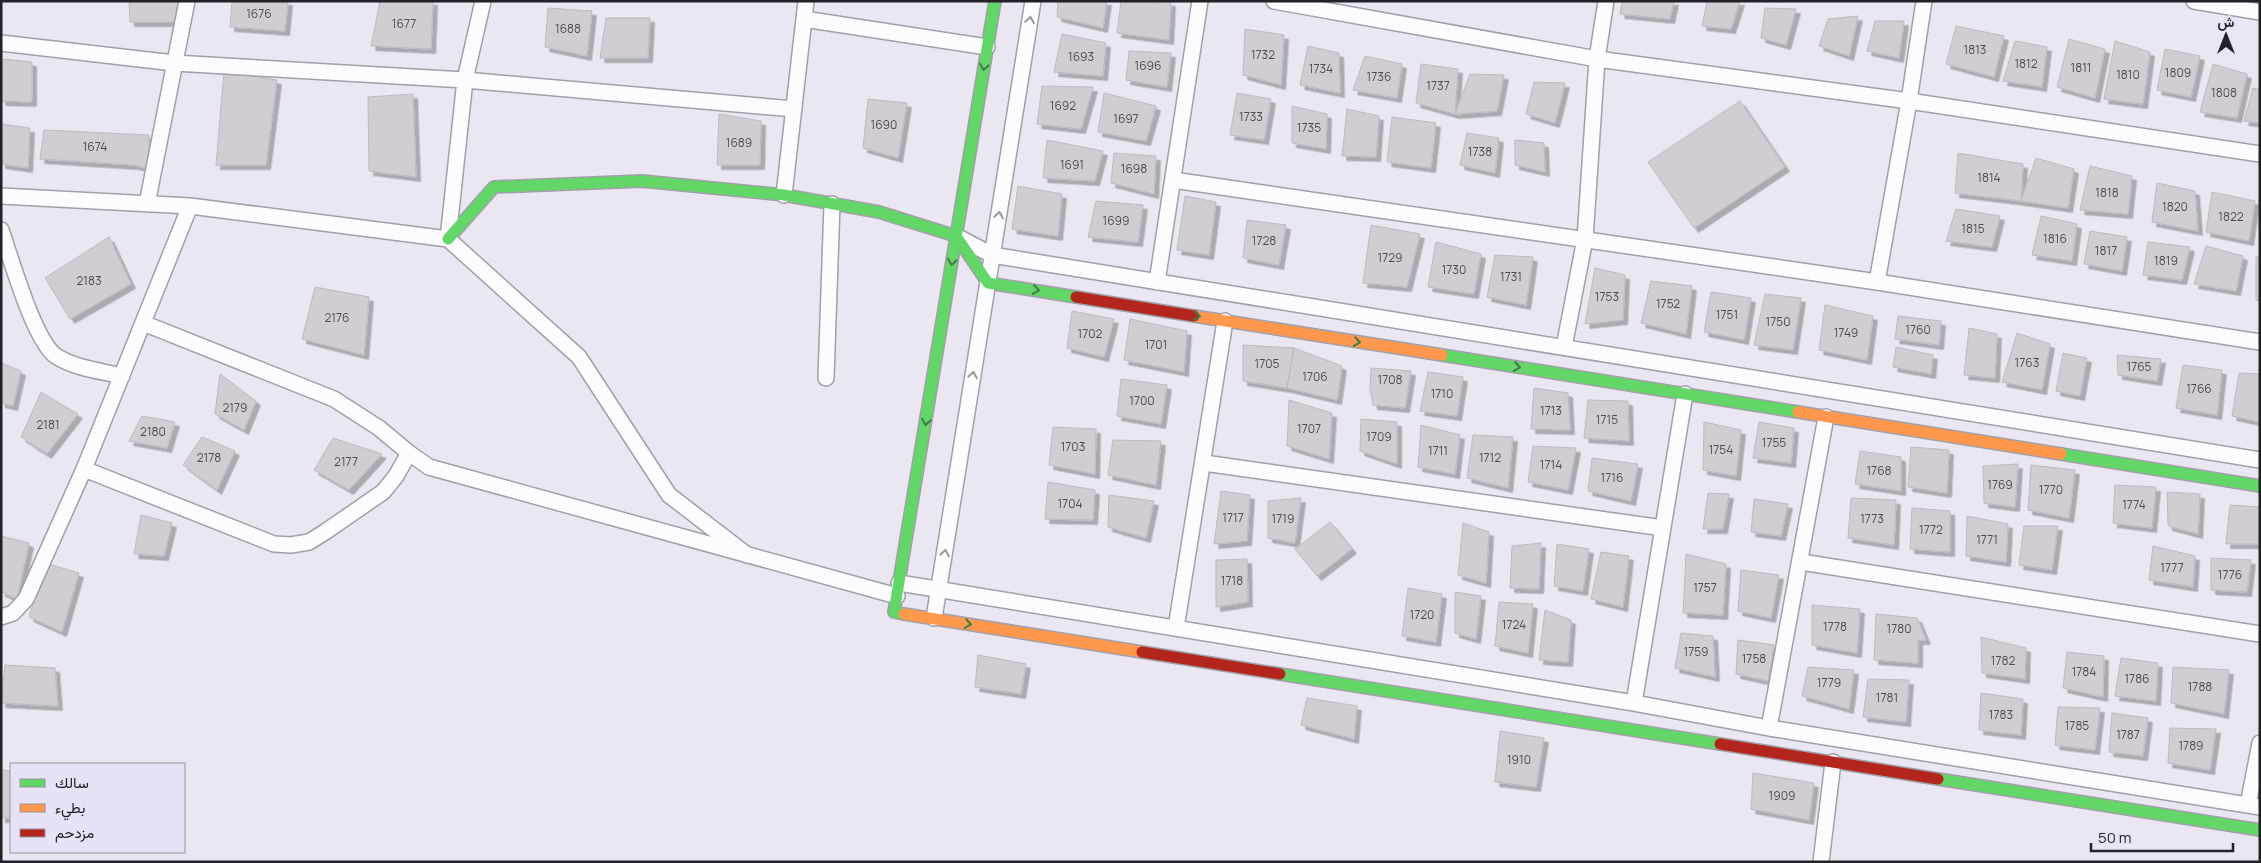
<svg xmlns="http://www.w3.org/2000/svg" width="2261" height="863" font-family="Manrope,Vazirmatn,sans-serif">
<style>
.building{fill:#d2ccd3;stroke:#bfb9c0;filter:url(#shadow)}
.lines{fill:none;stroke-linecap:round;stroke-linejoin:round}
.street-casing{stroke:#a19fa7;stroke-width:18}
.fast-casing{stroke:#a19fa7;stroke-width:14}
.slow-casing{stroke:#a19fa7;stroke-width:14}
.jam-casing{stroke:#a19fa7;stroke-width:14}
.street{stroke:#fcfbfd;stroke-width:15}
.fast{stroke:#63d668;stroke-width:11}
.slow{stroke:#ff974d;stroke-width:11}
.jam{stroke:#b3261e;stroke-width:11}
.oneway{stroke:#9a989d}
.oneway2{stroke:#437b48}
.labels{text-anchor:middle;stroke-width:4;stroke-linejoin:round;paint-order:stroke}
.number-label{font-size:12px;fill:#4f4b53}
</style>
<defs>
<filter id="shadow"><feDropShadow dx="4.5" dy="4.5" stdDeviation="0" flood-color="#0004"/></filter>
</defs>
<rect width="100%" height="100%" fill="#eae7f2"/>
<!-- building -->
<path class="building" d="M129,1H180V22H130Z
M232,1H288L285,31L230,27Z
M380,1H433L431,49L371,46Z
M1058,1H1107L1103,28L1057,17Z
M1121,1L1171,2L1169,40L1117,33Z
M1622,1H1674L1670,19L1620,14Z
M1707,1H1740L1731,29L1702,26Z
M548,8L592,11L587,56L545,47Z
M1765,8L1796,9L1786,45L1761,38Z
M1858,16L1849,56L1819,46L1828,19Z
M606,18H650L648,58H600Z
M1875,21H1904L1899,58L1867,51Z
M1956,26L2004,36L1994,77L1946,64Z
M1245,29L1284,35L1281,85L1243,75Z
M1062,34L1106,43L1103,76L1054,72Z
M2069,39L2105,49L2095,98L2057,87Z
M2015,41L2047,47L2042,87L2003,81Z
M2115,41L2150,52L2143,104L2104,99Z
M1308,46L1339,53L1340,93L1300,85Z
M2165,49L2200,56L2191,97L2157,90Z
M1129,51L1171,53L1167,87L1126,80Z
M1365,56L1402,64L1397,98L1353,90Z
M1,59L32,62V102L1,101Z
M1421,64L1458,69L1455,114L1416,103Z
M2213,64L2247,74L2237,118L2200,112Z
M224,72L277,80L266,165H216Z
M1470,74L1504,75L1497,111L1455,114Z
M1534,82L1565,83L1555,123L1526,114Z
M1042,86L1093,87L1081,129L1037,124Z
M2253,88L2260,90V123L2244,121Z
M1104,93L1156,106L1146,141L1098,132Z
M1237,93L1271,99L1264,140L1230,135Z
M413,94L416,177L369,171L368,97Z
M868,99L907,103L898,158L863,148Z
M1740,101L1785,167L1694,228L1648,162Z
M1292,106L1327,114L1326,149L1292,143Z
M1347,109L1379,116L1376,157L1342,156Z
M719,114L761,121L760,165H717Z
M1392,117L1436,123L1431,168L1387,162Z
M1,124L30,128L28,168L1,164Z
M44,130L149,135V169L134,165L40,159Z
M1467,133L1499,138L1495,173L1460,165Z
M1047,140L1103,151L1095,181L1043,178Z
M1515,140L1544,143L1545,172L1515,165Z
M1114,153L1156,156L1154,194L1111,183Z
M1958,153L2023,164L2021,201L1955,193Z
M2036,158L2074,169L2068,208L2021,201Z
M2090,166L2132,176L2128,214L2080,210Z
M2157,183L2195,191L2198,231L2152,222Z
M1018,186L1062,194L1058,236L1012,229Z
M2212,192L2255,201L2249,241L2206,232Z
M1185,196L1216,202L1209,255L1177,250Z
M1096,201L1143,205L1138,242L1088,237Z
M1956,209L2000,216L1992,247L1946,241Z
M2041,216L2077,224L2072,261L2032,255Z
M1247,220L1286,225L1279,265L1243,258Z
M1371,225L1420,234L1407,287L1363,283Z
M2090,231L2127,237L2122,271L2084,264Z
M109,237L131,284L70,319L45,278Z
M1436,242L1481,254L1474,294L1428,287Z
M2148,242L2190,247L2182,280L2143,275Z
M2206,246L2243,256L2236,291L2194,284Z
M1495,255L1533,257L1526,305L1487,297Z
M2256,257H2260V301L2256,300Z
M1595,268L1625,275L1623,320L1585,324Z
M1651,281L1692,286L1686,334L1641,323Z
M315,287L369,297L364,355L302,339Z
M1711,292L1751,298L1744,340L1704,332Z
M1765,294L1801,298L1793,350L1754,345Z
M1825,305L1873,316L1867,360L1819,350Z
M1072,311L1114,319L1104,357L1067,348Z
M1898,316L1941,321L1939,345L1895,339Z
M1130,319L1187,331L1184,372L1124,360Z
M1969,328L1997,334L1995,378L1964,375Z
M2017,333L2050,344L2042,390L2002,382Z
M1243,345L1294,348L1287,388L1243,381Z
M1896,347L1933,355L1931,374L1893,367Z
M1294,348L1342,366L1337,400L1287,388Z
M2063,353L2087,358L2080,396L2056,391Z
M2117,355L2161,359L2157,381L2118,375Z
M1,363L21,371L13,406L1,403Z
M2183,365L2222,370L2217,415L2176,408Z
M1371,368L1411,371L1405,408L1373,405L1370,388Z
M1428,372L1463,377L1457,416L1420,411Z
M2239,373L2260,374V422L2232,416Z
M220,374L256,401L244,430L215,414Z
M1121,379L1167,385L1161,424L1117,416Z
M1534,388L1568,393L1570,430L1531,429Z
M41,392L78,414L47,454L21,437Z
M1289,400L1332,413L1329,459L1287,446Z
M1588,400L1628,401L1629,441L1584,438Z
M142,416L175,422L167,448L129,441Z
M1361,419L1397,422V464L1360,451Z
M1704,422L1741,430L1736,476L1703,470Z
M1759,422L1794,428L1791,463L1753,458Z
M1421,425L1460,435L1455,474L1418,467Z
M1053,427L1096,429L1095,474L1049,465Z
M1473,435L1513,437L1508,488L1467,478Z
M202,437L235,451L217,490L183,465Z
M333,438L382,454L349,490L314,470Z
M1113,440L1161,441L1156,485L1108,475Z
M1533,446L1576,448L1568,490L1528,482Z
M1911,447L1949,450L1947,493L1908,487Z
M1860,451L1901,457V491L1855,484Z
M1592,458L1638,464L1631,501L1588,491Z
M2018,464L2015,507L1984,503L1983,466Z
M2031,465L2075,470L2069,518L2028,510Z
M1048,482L1095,490L1093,520L1045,519Z
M2115,485L2156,487L2152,528L2113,523Z
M1221,491L1250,495L1247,541L1214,544Z
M2167,492L2200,494L2198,534L2168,526Z
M1708,493L1729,494L1723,529H1703Z
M1109,495L1154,501L1146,538L1108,527Z
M1301,498L1295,543L1268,538V501Z
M1851,498L1896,500L1894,545L1848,538Z
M1754,499L1788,504L1781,536L1751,532Z
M2230,505L2260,507V544H2226Z
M1912,508L1950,511V552L1910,549Z
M141,515L172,523L164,556L134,554Z
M1967,516L2008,524L2006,562L1966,556Z
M1330,522L1352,549L1317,576L1295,549Z
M1463,523L1489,532L1486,583L1458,575Z
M2024,526H2058L2052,570L2019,565Z
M1,536L29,543L17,599L1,592Z
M1541,543L1539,589L1510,588L1512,546Z
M1557,544L1589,549L1583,591L1554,586Z
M2153,546L2195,556L2193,587L2149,580Z
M1601,552L1629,556L1623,607L1591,599Z
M1686,554L1726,564L1723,615L1683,613Z
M2211,558L2251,560L2247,592L2211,590Z
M1247,559L1248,602L1216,607V560Z
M45,563L79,573L62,632L29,617Z
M1741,570L1779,575L1771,618L1738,611Z
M1408,588L1442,594L1436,642L1402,636Z
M1455,592L1481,596L1476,639L1455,633Z
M1499,602L1533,604L1528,653L1495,646Z
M1812,605L1860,609L1857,653L1812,645Z
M1545,610L1571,620L1568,662L1539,660Z
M1876,614L1917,618L1926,640H1918V663L1874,660Z
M1681,633L1713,636L1715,677L1675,668Z
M1981,637L2026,648L2025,679L1982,673Z
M1738,640L1774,645L1768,681L1736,674Z
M2067,652L2104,656L2103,697L2063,688Z
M978,655L1026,664L1021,694L975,687Z
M2121,658L2158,663L2156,701L2115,696Z
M5,665L55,668L58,706L1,703Z
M1808,667L1854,670L1849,709L1802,696Z
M2173,667L2229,670L2224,714L2171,703Z
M1868,679L1909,680L1906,722L1863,717Z
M1981,693L2023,699L2021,735L1979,730Z
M1307,698L1357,706L1354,739L1301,725Z
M2058,707L2100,708L2095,750L2055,745Z
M2112,713L2148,718L2143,756L2109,752Z
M2170,728L2216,729L2210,770L2168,763Z
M1500,731L1544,738L1536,787L1495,782Z
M1,770L11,771V818H1Z
M1753,773L1814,783L1809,820L1751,809Z"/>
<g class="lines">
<defs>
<path id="street" d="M1274,1L1597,59L1909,101L2260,154
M2194,1L2260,12
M804,19L987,47
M1,43L174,63L465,80L794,109
M1173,180L1877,282L2260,342
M784,195L806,1
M1,196L190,206L448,239L579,357L669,495L747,555
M147,204L187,1
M1,230C11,258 34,341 56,356C74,368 101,371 122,376
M960,238L992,255L2260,460
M448,239L465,80L483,1
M1157,282L1200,1
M1877,282L1909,101L1924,1
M143,323L334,399L379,428L409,453L429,467L897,596
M1564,347L1585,239L1597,59L1606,1
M826,378L832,204
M1204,463L1663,528
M84,469L274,544L291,545L309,542L325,532L383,492L396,476L409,453
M1801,562L2260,634
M899,583L1634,703L1769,728L2260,807
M1,617L13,613L26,599L84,469L190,206
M934,618L1033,1
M1176,628L1225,321
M1634,703L1685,394
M1769,728L1826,417
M2248,805L2260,743
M1821,862L1833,762"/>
<path id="fast" d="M448,239L494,187L642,181L784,195L879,212L956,236L988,283L1076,297
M1442,355L1798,412
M2061,454L2260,486
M904,614L894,612L995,1
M1280,674L1720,744
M1938,779L2260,830"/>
<path id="slow" d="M1194,316L1442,355
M1798,412L2061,454
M904,614L1142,652"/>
<path id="jam" d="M1076,297L1194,316
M1142,652L1280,674
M1720,744L1938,779"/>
</defs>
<!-- street casing -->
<use href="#street" class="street-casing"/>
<!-- fast casing -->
<use href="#fast" class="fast-casing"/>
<!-- slow casing -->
<use href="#slow" class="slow-casing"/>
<!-- jam casing -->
<use href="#jam" class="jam-casing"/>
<!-- street -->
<use href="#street" class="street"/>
<!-- fast -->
<use href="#fast" class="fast"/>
<!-- slow -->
<use href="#slow" class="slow"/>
<!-- jam -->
<use href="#jam" class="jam"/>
</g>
<!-- one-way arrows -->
<defs><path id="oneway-chevron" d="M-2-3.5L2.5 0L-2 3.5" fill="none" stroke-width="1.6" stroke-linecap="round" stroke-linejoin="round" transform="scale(1.25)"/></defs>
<g class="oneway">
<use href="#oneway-chevron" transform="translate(1030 20) rotate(-81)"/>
<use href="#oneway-chevron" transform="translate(999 215) rotate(-81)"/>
<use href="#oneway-chevron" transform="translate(973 375) rotate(-81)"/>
<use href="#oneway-chevron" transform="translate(945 553) rotate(-81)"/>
</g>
<g class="oneway2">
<use href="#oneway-chevron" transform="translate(984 67) rotate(99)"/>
<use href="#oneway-chevron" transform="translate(952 262) rotate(99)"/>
<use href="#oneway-chevron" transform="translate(1036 290) rotate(9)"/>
<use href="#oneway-chevron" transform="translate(1197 316) rotate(9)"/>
<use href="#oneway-chevron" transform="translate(1357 342) rotate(9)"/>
<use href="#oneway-chevron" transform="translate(1517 367) rotate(9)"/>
<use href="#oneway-chevron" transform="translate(926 422) rotate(99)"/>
<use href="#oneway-chevron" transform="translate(968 624) rotate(9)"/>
</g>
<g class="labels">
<!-- number labels -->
<g class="number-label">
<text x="259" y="18">1676</text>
<text x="404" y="28">1677</text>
<text x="568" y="33">1688</text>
<text x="1975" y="54">1813</text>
<text x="1263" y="59">1732</text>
<text x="1081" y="61">1693</text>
<text x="2026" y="68">1812</text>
<text x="1148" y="70">1696</text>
<text x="2081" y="72">1811</text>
<text x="1321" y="73">1734</text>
<text x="2178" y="77">1809</text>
<text x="2128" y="79">1810</text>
<text x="1379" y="81">1736</text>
<text x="1438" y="90">1737</text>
<text x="2224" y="97">1808</text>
<text x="1063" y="110">1692</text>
<text x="1251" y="121">1733</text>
<text x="1126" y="123">1697</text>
<text x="884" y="129">1690</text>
<text x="1309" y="132">1735</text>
<text x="739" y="147">1689</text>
<text x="95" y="151">1674</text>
<text x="1480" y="156">1738</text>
<text x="1072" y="169">1691</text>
<text x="1134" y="173">1698</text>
<text x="1989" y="182">1814</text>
<text x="2107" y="197">1818</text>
<text x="2175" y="211">1820</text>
<text x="2231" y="221">1822</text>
<text x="1116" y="225">1699</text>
<text x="1973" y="233">1815</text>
<text x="2055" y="243">1816</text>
<text x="1264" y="245">1728</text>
<text x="2106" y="255">1817</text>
<text x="1390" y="262">1729</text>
<text x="2166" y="265">1819</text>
<text x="1454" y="274">1730</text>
<text x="1511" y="281">1731</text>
<text x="89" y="285">2183</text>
<text x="1607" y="301">1753</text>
<text x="1668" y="308">1752</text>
<text x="1727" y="319">1751</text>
<text x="337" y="322">2176</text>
<text x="1778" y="326">1750</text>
<text x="1918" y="334">1760</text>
<text x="1846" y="337">1749</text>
<text x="1090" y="338">1702</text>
<text x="1156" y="349">1701</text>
<text x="2027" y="367">1763</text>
<text x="1267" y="368">1705</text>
<text x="2139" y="371">1765</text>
<text x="1315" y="381">1706</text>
<text x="1390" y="384">1708</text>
<text x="2199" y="393">1766</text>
<text x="1442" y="398">1710</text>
<text x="1142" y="405">1700</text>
<text x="235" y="412">2179</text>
<text x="1551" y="415">1713</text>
<text x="1607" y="424">1715</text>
<text x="48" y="429">2181</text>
<text x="1309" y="433">1707</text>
<text x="153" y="436">2180</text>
<text x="1379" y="441">1709</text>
<text x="1774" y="447">1755</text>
<text x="1073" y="451">1703</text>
<text x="1721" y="454">1754</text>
<text x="1438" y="455">1711</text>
<text x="209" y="462">2178</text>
<text x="1490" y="462">1712</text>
<text x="346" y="466">2177</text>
<text x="1551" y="469">1714</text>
<text x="1879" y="475">1768</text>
<text x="1612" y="482">1716</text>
<text x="2000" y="489">1769</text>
<text x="2051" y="494">1770</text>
<text x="1070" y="508">1704</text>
<text x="2134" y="509">1774</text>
<text x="1233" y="522">1717</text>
<text x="1283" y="523">1719</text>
<text x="1872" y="523">1773</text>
<text x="1931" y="534">1772</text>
<text x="1987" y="544">1771</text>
<text x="2172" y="572">1777</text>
<text x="2230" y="579">1776</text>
<text x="1232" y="585">1718</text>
<text x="1705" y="592">1757</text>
<text x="1422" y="619">1720</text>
<text x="1514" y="629">1724</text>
<text x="1835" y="631">1778</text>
<text x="1899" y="633">1780</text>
<text x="1696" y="656">1759</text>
<text x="1754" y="663">1758</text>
<text x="2003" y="665">1782</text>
<text x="2084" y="676">1784</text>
<text x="2137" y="683">1786</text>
<text x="1829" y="687">1779</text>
<text x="2200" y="691">1788</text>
<text x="1887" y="702">1781</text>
<text x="2001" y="719">1783</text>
<text x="2077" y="730">1785</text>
<text x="2128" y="739">1787</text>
<text x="2191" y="750">1789</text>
<text x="1519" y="764">1910</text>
<text x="1782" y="800">1909</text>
</g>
</g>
<!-- border -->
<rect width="2261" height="863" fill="none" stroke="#232028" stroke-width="5"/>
<!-- legend -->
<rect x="10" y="763" width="175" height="90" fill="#e8e2f6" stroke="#9994a4"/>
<rect x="20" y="779" width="25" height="8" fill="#63d668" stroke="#9994a4"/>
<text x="55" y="788" font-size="15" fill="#232028">سالك</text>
<rect x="20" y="804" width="25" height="8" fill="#ff974d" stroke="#9994a4"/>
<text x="55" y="813" font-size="15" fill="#232028">بطيء</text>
<rect x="20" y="829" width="25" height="8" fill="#b3261e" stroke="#9994a4"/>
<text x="55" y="838" font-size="15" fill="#232028">مزدحم</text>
<!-- north arrow -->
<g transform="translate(2226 35)" stroke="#e8e2f6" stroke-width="4" paint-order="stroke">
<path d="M0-4L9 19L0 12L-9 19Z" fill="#232028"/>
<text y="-8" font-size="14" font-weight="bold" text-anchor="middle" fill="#232028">ش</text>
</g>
<!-- scale -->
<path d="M2091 843v8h142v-8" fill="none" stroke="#232028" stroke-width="2.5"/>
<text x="2098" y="843" font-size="15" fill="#232028" stroke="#e8e2f6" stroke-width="4" paint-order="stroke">50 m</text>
</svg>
